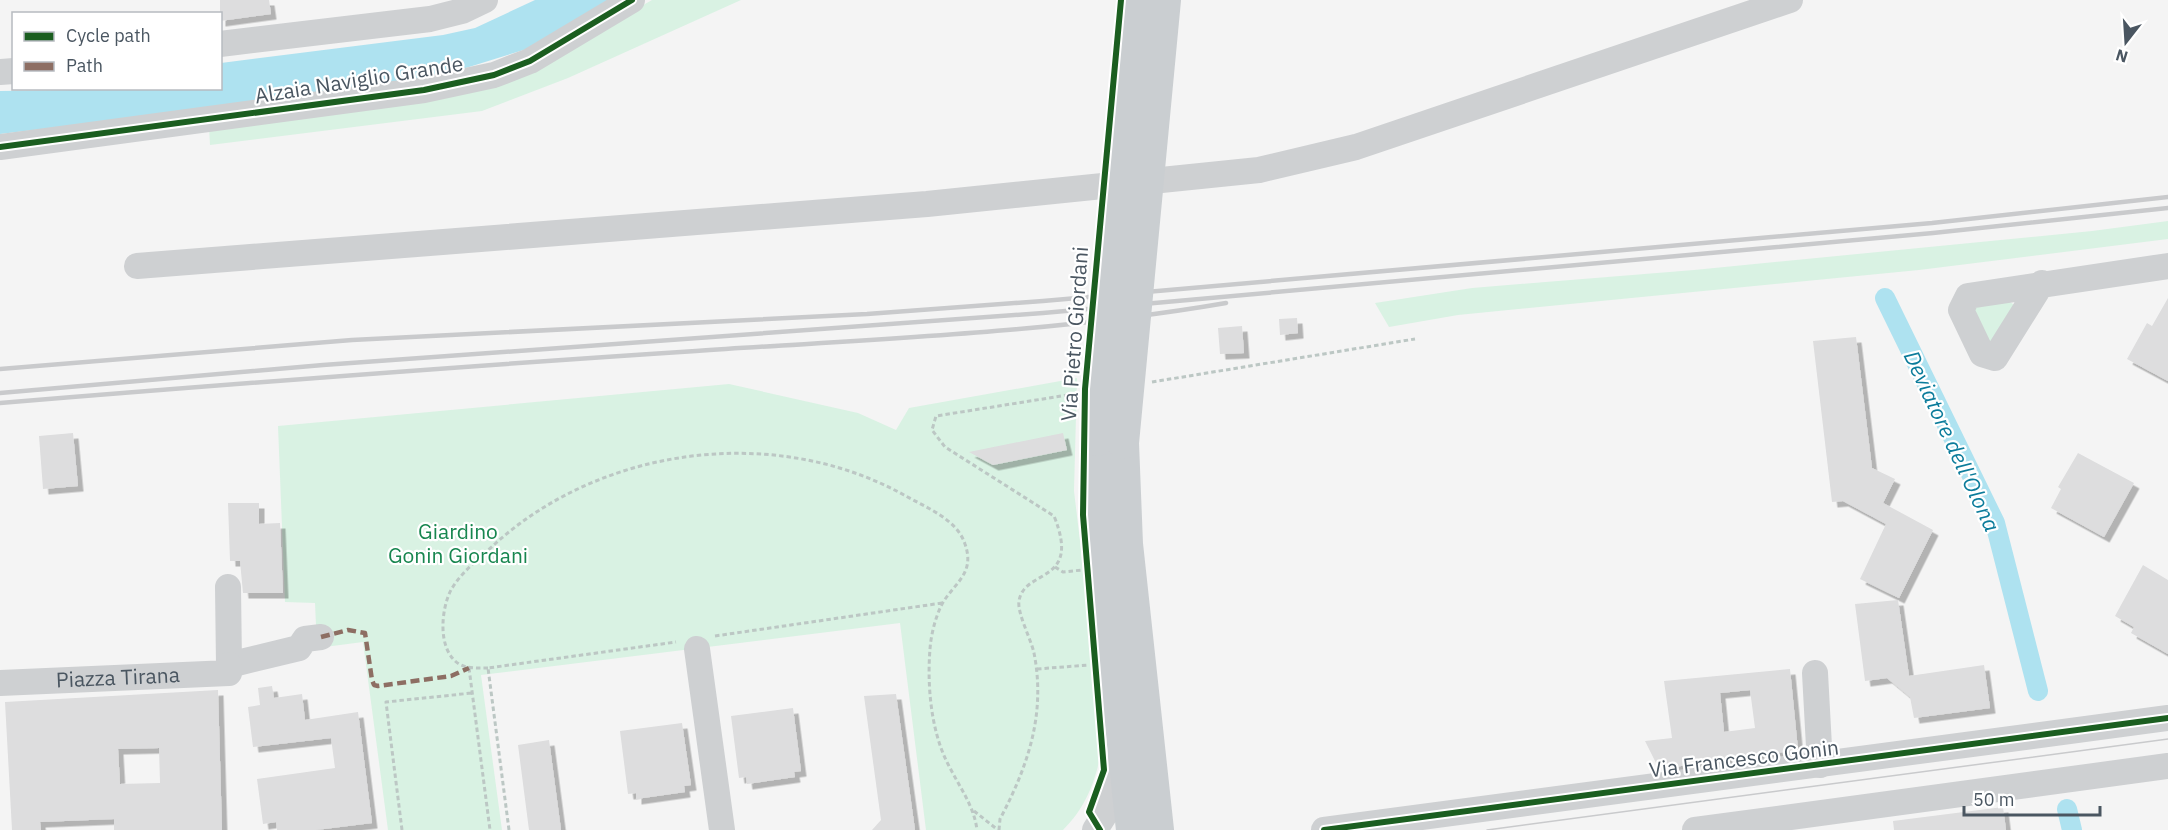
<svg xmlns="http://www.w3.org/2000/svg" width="2168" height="830" font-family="'IBM Plex Sans',sans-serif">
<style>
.green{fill:#d9f2e3}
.water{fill:#aee2f0}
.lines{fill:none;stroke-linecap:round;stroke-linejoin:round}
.canal{stroke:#aee2f0;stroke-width:20}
.building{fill:#ddddde;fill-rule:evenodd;filter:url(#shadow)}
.path{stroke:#bcc7c4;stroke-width:3;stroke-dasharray:4.5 3;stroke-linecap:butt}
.minor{stroke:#ced0d2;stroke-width:26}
.major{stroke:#caced1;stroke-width:32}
.tram{stroke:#c9cacc;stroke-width:1.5}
.rail{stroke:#c9cacc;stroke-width:4.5}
.major-bridge{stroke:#caced1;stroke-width:32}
.quiet{stroke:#8d6e63;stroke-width:4.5;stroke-dasharray:9 4.5;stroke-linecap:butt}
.cycleway-casing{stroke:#fff;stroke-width:10}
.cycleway{stroke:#1b5e20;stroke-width:6}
.labels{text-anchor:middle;stroke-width:4.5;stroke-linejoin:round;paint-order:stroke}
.street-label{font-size:21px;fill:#4a5661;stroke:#fff}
.park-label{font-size:21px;fill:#17864f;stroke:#fff}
.water-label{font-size:22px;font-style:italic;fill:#0c7c9b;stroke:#fff}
</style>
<defs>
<filter id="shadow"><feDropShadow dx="5.5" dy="5.5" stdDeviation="0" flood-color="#0004"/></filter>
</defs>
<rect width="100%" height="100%" fill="#f4f4f4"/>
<!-- green -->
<path class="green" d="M652,0H741L568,78L482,111L210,145L209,127L536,67Z
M2168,221V239L1919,270L1458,315L1389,327L1375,303L1472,288L1694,270L2092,231Z
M2008,301L2013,304L2015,308L1988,346L1971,308Z
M1077,378L1074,491L1083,566L1099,762C1092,790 1083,810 1063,830H926L900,623L481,675L502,830H388L363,642L317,648L315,603L285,602L278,426L729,384L858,413L896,430L909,408Z"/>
<!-- water -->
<path class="water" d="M535,0H621L530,48L411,85L0,134V91L220,88L221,63L443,35L475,28Z"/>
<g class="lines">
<!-- canal -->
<path class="canal" d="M1885,298L1995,523L2038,691
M2067,809L2072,830"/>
</g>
<!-- building -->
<path class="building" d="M220,0H269L271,14L220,21Z
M2168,298V381L2127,359L2147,323L2152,326Z
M1297,318L1298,333L1280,335L1279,319Z
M1242,326L1244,353L1220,354L1218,328Z
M1856,337L1872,468L1895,479L1883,503L1933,530L1899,598L1860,579L1886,524L1843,501L1832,502L1813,341Z
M73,433L78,486L43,489L39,436Z
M1063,433L1067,450L993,465L969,452Z
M2078,453L2134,483L2104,537L2051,508L2061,489L2058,487Z
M228,503H259V524L280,523L283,593H243L240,561H230Z
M2143,565L2168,580V654L2131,633L2134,627L2115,616Z
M1898,600L1909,676L1984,665L1990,708L1914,718L1910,697L1887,678L1865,681L1855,604Z
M1790,669L1798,750L1659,769L1645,741L1672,738L1664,681ZM1750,690L1755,728L1724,732L1720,693Z
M272,686L274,698L302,694L305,720L358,712L372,823L316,830H277L276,822L263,824L257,779L335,768L331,738L253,747L248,707L260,705L258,688Z
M218,690L222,830H114V819L40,822L41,830H12L5,702ZM159,748L160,783L120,784L118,749Z
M896,694L915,830H872L881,820L864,696Z
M793,708L801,771L794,772L795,777L747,784L746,777L739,778L731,716Z
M682,723L691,785L684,786L685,792L636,799V793L628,794L620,731Z
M549,740L561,830H529L518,745Z
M2003,807L2006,830H1894L1893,821Z"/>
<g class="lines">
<!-- path -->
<path class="path" d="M1152,382L1415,339
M1055,567L1063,572L1082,570
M715,636L942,603
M469,668L490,830
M488,668C478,668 468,669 459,664C437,650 441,609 451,590C461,572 481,557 496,543C604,446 776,424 904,495C925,507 957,519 965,544C976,575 952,584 941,606C935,619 931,635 930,649C927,685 931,730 947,762C958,785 974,805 977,830
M1037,669L1089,665
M974,811L998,830
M402,830L386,702L472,693
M509,830L488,668L676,642
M999,830L1000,819C1028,766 1046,714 1034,653C1031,639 1017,613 1019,601C1024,568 1082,585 1054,516L945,447L932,430L936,416L1074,394"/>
<!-- minor -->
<g class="minor">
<path d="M220,44L430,19L462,11L485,0"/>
<path d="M0,72L14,71"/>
<path d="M0,147L424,90L494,75L530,61L632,0"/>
<path d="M137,266L927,204L1259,170L1356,147L1790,0"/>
<path d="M2042,283L1995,358L1982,354L1961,310L1968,296L2168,266"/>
<path d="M228,587L229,665L299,648L305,639L321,637"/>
<path d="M697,649L722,830"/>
<path d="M1815,673L1820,765"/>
<path id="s1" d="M0,683L229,673V665"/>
<path d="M1095,830L1105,814L1121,757"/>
<path d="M1324,830L2168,718"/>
<path d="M1695,830L2168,766"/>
</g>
<!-- major -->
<path class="major" d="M1098,440L1102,542L1132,830
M1123,443L1127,544L1158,830"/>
<!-- tram -->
<path class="tram" d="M1487,830L2168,739"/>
<!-- rail -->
<path class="rail" d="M0,369L352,340L867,314L1043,301L1932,223L2168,197
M0,393L323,365L1043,313L1933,233L2168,208
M0,403C232,384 464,366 696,351C872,339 1052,333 1226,303"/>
<!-- major-bridge -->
<path class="major-bridge" d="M1098,440L1099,403L1136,0
M1123,443L1165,0"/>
<!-- quiet -->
<path class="quiet" d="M321,637L348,630L365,633L372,680L374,685L378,686L451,676L469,668"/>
<defs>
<path id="cycleway" d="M0,147L424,90L494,75L530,61L632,0
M1100,830L1089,812L1104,770L1083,515L1085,389L1121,0
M1324,830L2168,718"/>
</defs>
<!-- cycleway casing -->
<use href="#cycleway" class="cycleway-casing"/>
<!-- cycleway -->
<use href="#cycleway" class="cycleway"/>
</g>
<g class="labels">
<!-- street labels -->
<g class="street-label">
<text transform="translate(359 80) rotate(-9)" y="7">Alzaia Naviglio Grande</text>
<text transform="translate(1075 334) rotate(-86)" y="7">Via Pietro Giordani</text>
<text dy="7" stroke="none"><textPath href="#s1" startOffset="118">Piazza Tirana</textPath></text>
<text transform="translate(1744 759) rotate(-7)" y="7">Via Francesco Gonin</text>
</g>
<!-- park labels -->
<g class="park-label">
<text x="458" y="539">Giardino<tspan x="458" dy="24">Gonin Giordani</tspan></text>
</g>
<!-- water labels -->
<g class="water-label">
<text transform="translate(1952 441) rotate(65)" y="8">Deviatore dell'Olona</text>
</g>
</g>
<!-- legend -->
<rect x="12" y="12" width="210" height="78" fill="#ffffff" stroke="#b7bbc0" stroke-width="1.5"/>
<rect x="24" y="32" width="30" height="9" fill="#1b5e20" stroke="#b7bbc0" stroke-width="1.5"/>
<text x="66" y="42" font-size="18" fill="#4a5661">Cycle path</text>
<rect x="24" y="62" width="30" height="9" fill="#8d6e63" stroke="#b7bbc0" stroke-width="1.5"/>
<text x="66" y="72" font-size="18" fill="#4a5661">Path</text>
<!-- north arrow -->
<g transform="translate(2126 42) rotate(197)" stroke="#ffffff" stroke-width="4.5" paint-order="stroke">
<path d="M0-4.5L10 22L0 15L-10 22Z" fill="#4a5661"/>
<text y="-9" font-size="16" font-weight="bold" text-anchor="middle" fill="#4a5661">N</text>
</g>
<!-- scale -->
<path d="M1964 806v9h136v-9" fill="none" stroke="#4a5661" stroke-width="3"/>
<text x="1973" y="806" font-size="18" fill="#4a5661" stroke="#ffffff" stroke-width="4.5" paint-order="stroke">50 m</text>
</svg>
